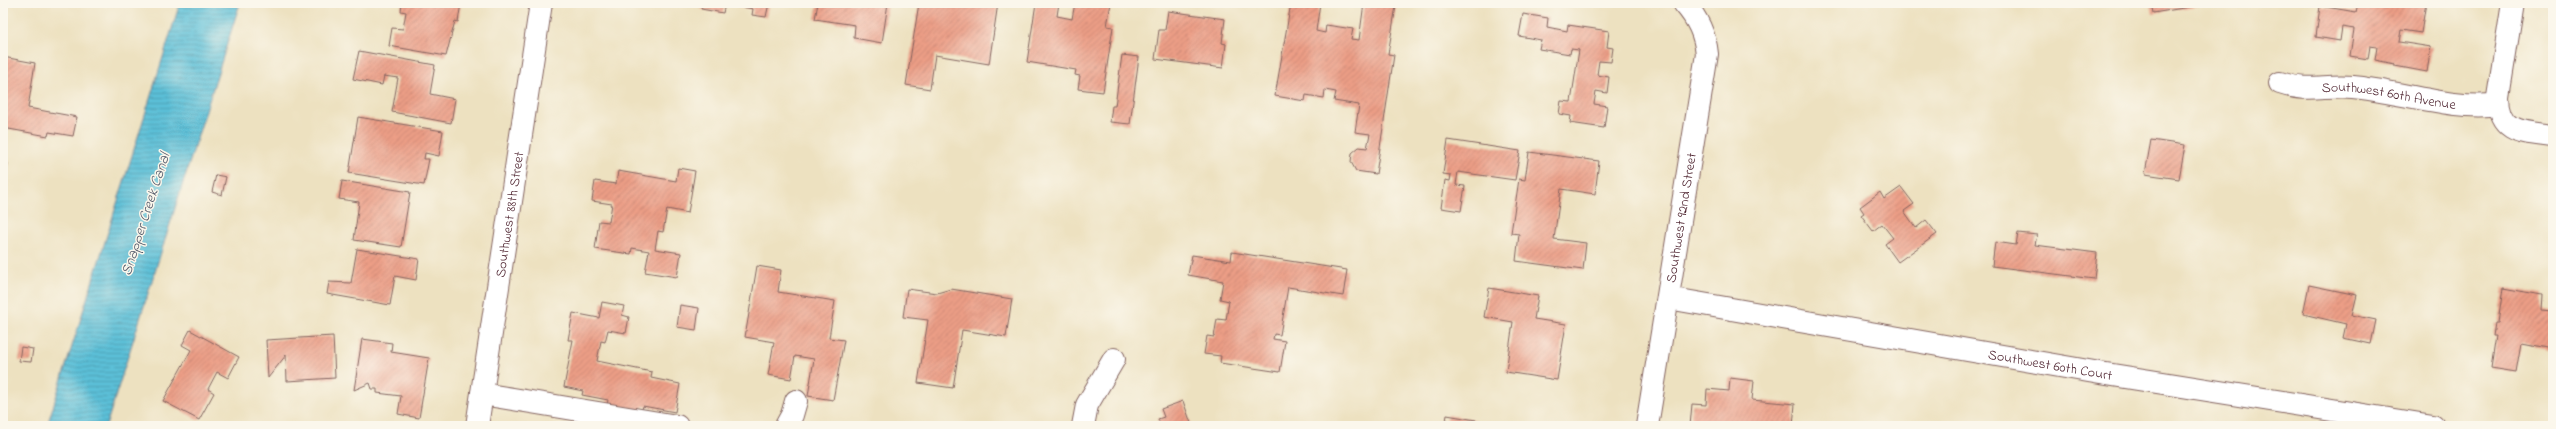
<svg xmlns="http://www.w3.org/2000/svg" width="2556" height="429" font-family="'Indie Flower',sans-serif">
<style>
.water{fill:url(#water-rules);stroke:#527082}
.building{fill:url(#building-hatch)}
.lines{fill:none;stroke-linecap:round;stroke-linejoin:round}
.minor-casing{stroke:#83635f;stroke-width:24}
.minor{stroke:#fff;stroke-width:22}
.labels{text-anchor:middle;stroke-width:3;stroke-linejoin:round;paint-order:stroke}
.street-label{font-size:14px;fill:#4a1f2b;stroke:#fbf7ec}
.water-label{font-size:15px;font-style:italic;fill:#505768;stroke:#fbf7ec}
</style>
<defs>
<pattern id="water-rules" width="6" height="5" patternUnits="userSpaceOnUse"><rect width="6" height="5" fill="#5bc0d8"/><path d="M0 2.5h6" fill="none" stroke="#4d9baf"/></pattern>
<pattern id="building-hatch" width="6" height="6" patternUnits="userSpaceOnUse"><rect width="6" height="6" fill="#ec9e86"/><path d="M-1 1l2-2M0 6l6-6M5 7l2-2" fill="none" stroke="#c1806e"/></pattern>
</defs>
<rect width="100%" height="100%" fill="#fbf7ec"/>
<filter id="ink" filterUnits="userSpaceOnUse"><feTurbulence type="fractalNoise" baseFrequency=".025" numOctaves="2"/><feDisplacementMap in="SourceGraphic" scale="8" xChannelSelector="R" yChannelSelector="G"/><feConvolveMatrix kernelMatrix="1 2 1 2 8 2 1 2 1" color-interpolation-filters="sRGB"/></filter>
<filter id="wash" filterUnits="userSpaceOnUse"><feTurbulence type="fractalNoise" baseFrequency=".012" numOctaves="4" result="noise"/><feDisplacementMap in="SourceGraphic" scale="16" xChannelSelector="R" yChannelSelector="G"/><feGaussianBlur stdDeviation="0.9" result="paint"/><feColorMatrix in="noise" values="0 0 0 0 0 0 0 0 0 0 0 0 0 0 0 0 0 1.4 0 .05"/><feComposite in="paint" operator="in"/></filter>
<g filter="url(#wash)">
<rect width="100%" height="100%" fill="#ede1c0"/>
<!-- water -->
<path class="water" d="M180,3H240L106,426H47Z"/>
<g id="blocks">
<!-- building -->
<path class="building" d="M402,3H461L458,22L455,21L446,56L389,46L392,28L403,29L406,12L401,11Z
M702,3H769L766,17L752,15L753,9L725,4L723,13L701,9Z
M818,3H888L882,43L854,38L855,25L815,19Z
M919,3H998L989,64L935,55L930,89L906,85Z
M1036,3H1059L1057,16L1072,19L1075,3H1111L1107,26L1113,27L1103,92L1078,89L1080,76L1075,75L1076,70L1027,62Z
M1291,3H1320L1316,31L1325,33L1326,25L1353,29L1351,39L1359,40L1364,3L1396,6L1388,54L1394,55L1376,174L1356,171L1351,162L1352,153L1359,147L1367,148L1370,134L1355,132L1359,105L1334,101L1336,92L1325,90L1324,98L1306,95L1305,101L1275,96Z
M2151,3H2208V4L2153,13Z
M2358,3H2426L2421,33L2401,30L2399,42L2431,47L2427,72L2395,66V64L2375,60L2377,47L2370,46L2368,59L2350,56L2354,29L2342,27L2340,41L2316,37L2320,6L2356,12Z
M1168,11L1225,19L1222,43L1226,44L1223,68L1155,59L1159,30H1165Z
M1523,14L1548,18L1547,27L1567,31L1568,25L1609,31L1607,47L1613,48L1611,62L1599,61L1597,75L1609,77L1607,93L1596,91L1594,104L1607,106L1604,128L1570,123L1571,116L1559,114L1561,101L1571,102L1579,50L1571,49L1570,54L1539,49L1541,40L1519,36Z
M359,51L435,65L430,94L455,99L451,123L392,112L398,78L384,76L382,85L353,79Z
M1122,55L1139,57L1130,124L1110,122L1112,106H1115Z
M3,57L35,63L28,108L77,117L73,136L49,132L48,136L3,128Z
M358,117L443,131L439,156L425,153L424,159H429L424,185L349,173Z
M1448,140L1520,151L1515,180L1458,172L1456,185L1465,186L1461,211L1441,208L1445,180L1450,181L1451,175L1443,174Z
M2151,140L2185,145L2179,179L2145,174Z
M1529,152L1599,161L1595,194L1561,189L1554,239L1586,243L1583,270L1516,261L1519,234L1511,233L1519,179L1525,180Z
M3,163H8L4,186L3,185Z
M678,168L695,171L688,213L667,209L663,232L658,231L655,249L681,253L677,277L645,272L649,251L632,248L631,254L595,249L599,221L609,222L612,204L592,201L595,181L616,184L618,171L676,181Z
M216,175L226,177L222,195L212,192Z
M342,181L410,192L401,247L354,240L359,202L339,199Z
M1901,187L1914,204L1904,211L1916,228L1926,220L1937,234L1898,262L1885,244L1893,238L1882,224L1873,231L1861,215L1864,213L1860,207L1880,192L1884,199Z
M2018,233L2037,235L2035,245L2097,253L2094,279L1992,266L1995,242L2016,245Z
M357,249L419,259L416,280L395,276L390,305L327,294L329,282L351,283Z
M1232,252L1347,270L1343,296L1288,287L1280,335L1274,334L1273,339L1285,341L1280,372L1220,363L1221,356L1204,354L1207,336L1214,337L1217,319L1226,320L1229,301L1220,299L1223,281L1188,275L1192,255L1231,261Z
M757,266L781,270L778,292L835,301L829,338L844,340L833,400L808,396L814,359L795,356L791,379L768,375L774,342L745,337Z
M2309,285L2357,295L2352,315L2376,320L2371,344L2343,338L2346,324L2303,314Z
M1489,288L1538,296L1534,319L1566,324L1557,380L1506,372L1513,322L1484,317Z
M2503,288L2542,295L2541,310L2550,311V305L2553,306V349L2521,343L2516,372L2491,368L2496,336H2493L2495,323H2498Z
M907,289L937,293L951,289L1012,299L1006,337L962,330L953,388L918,383L928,320L903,317Z
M602,302L624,306L622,315L629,317L626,333L608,330L605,342L601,341L597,361L652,372L651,378L680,384L675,412L643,406L640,417L606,410L608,400L582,395L583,391L564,387L573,340H568L573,313L599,318Z
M680,305L699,308L696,330L677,327Z
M190,330L239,357L228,378L217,372L208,389L214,393L199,420L163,401L191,350L182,345Z
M333,336L335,378L287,381L286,355L268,378L266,340Z
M362,339L392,343L391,352L429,358L419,418L398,414L401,396L377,393V389H372L370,383L354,390Z
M21,347L33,349L31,362L19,361Z
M1730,378L1754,381L1752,400L1795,404L1793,426H1690L1692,404L1706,405L1707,389L1729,391Z
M1183,401L1192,426H1161L1158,419L1164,417L1161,409Z
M1447,415L1476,420L1475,426H1445Z"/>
</g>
</g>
<g filter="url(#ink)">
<use href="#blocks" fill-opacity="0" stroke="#83635f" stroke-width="1"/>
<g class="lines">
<defs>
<g id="minor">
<path d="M2513,3L2498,97C2499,134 2524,132 2553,136"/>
<path id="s1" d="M2280,83C2309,93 2325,84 2353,87C2398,91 2456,111 2498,104"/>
<path id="s2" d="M1668,298L2100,373L2433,426"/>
<path d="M482,394L677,426"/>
<path id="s3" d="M477,426L541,3"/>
<path d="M786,426L792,415L796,401"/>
<path d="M1083,426L1087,405L1114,359"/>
<path id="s4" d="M1647,426L1707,54C1705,34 1698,19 1684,3"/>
</g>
</defs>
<!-- minor casing -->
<use href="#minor" class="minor-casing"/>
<!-- minor -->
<use href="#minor" class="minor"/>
</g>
</g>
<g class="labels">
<!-- street labels -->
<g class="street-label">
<text dy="5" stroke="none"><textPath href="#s1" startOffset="110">Southwest 60th Avenue</textPath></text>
<text dy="5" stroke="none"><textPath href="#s3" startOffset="214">Southwest 88th Street</textPath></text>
<text dy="5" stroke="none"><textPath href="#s4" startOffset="211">Southwest 92nd Street</textPath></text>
<text dy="5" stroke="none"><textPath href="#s2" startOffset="388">Southwest 60th Court</textPath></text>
</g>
<!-- water labels -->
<g class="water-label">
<text transform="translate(145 214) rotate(-72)" y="5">Snapper Creek Canal</text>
</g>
</g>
<!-- margin -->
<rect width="2556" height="429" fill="none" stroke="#fbf7ec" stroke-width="16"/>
</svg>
